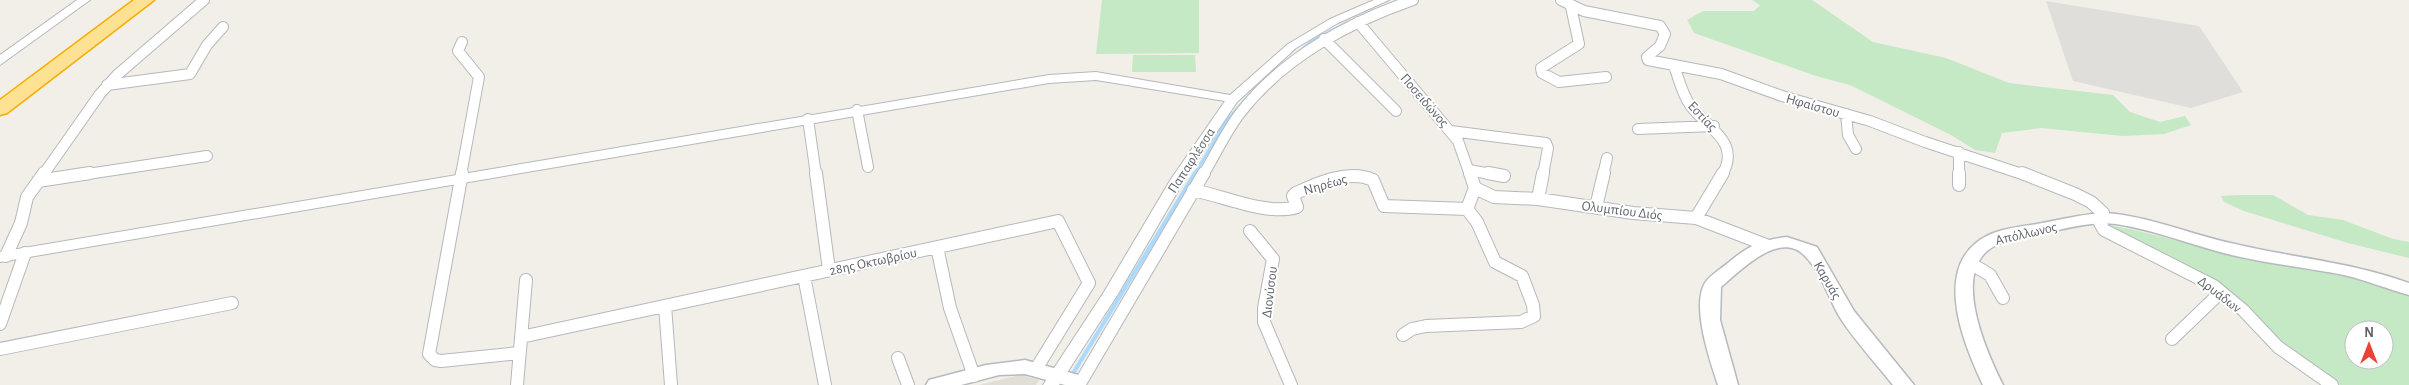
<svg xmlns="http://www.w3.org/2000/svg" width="2409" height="385" font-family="'Alegreya Sans',sans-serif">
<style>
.industrial{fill:#e0deda}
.education{fill:#e1ded6}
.green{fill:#c5e8c5;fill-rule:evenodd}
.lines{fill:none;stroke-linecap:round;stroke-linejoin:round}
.stream-far1{stroke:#aadaff;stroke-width:3}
.stream{stroke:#aadaff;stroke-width:4}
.minor-far1-casing{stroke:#b5b8bc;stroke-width:12}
.minor-casing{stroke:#b5b8bc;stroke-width:14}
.tertiary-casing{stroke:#b5b8bc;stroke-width:2}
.secondary-casing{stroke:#b6babf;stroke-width:3}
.motorway-casing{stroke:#f9ab00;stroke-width:3}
.minor-far1{stroke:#fff;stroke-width:10}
.minor{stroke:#fff;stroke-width:12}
.tertiary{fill:#fff;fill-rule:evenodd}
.secondary{fill:#fff;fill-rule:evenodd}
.motorway{fill:#fde293;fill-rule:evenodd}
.labels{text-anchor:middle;stroke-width:4;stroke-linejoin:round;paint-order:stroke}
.street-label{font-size:14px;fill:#5f6368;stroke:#fff}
</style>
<rect width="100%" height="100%" fill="#f1efe8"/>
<!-- industrial -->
<path class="industrial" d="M2046,1L2199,26L2243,92L2191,108L2073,81Z"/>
<!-- education -->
<path class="education" d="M1020,375L1039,380L1036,385H979Z"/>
<!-- green -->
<path class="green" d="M1102,0H1199V53L1096,54Z
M1752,0H1812L1873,42L1946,58L2009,83L2113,95L2130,112L2160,122L2185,116L2191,125L2164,134L2123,136L2041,128L2002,133L1995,153L1975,150L1951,135L1850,85L1816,76L1694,33L1687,20L1703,11H1754L1760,5Z
M1133,55H1195L1196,72H1132Z
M2239,195H2273L2308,215L2343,220L2393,239L2409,242V258L2348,243L2244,211L2224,202L2221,196Z
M2103,224L2130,229L2264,262L2345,276L2409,295V385H2340L2298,359L2241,305ZM2354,330H2384V360H2354Z"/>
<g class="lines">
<!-- stream-far1 -->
<path class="stream-far1" d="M1299,52L1312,41L1348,22
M1194,175L1227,120L1249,96"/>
<!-- stream -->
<path class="stream" d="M1066,385L1195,173"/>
<defs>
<path id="minor-far1" d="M1561,0L1584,11L1660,26L1665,34L1660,46L1647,57L1648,60L1721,74L1782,96L1870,121L1925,142L2025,175
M1571,7L1579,44L1541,68L1542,73L1559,82L1606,77
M1358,22L1458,141L1470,175
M1324,39L1396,111
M1674,66C1679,79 1682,94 1690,105C1706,128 1742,141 1722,175
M107,85L190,74L207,45L223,27
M857,110L868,167
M1846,114L1848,135L1856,149
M808,119L816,175
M1638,129L1714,126
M1451,131L1546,143L1548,148L1543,175
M1959,152V175
M1469,170L1496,175
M43,175L100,94L117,75L204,0
M81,175L207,156
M461,175L479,77L458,51L462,42
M1203,175C1216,154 1226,131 1241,112C1283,58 1349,22 1413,0
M1603,175L1607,158"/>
<path id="minor" d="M462,173L429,354L435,360L441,361L519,353
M816,173L829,270
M1470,173L1475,188
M1488,173L1504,176
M1959,173V185
M2022,173L2075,194L2091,202L2103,213L2100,223L2104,230L2214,286L2243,310L2278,347L2332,385
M38,181L90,173
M1475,188L1494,197L1538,199L1633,213L1696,218L1766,245
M1193,190C1223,196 1268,216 1297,207L1293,196L1296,193C1318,183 1349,169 1373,180L1384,206L1467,209L1475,188
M1538,199L1543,173
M1596,207L1604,173
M1696,218L1723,173
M1250,231L1273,259L1264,308V322L1291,385
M937,247L950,308L974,376
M6,256L21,223L27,197L44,173
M1970,263L1990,275L2003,298
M804,276L825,385
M665,306L671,385
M0,324L25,253
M1403,335L1412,329L1426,326L1521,322L1534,316L1533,305L1522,276L1495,262L1477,222L1467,209
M521,337L1058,221L1089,283L1036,369
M2172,339L2221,292
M0,349L232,303
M898,358L908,385
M517,385L526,280
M1079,385L1204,173"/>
<path id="tertiary" d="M77,0H90L0,65V55Z
M1374,0H1389L1338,23L1296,48L1237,102L1185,179L1118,294L1059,385H1043L1104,292L1171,179L1225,101L1096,80L1049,83L0,262V252L1049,75L1096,72L1230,95L1288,44L1330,19Z"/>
<path id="secondary" d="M2105,213C2150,216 2191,235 2235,244C2293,258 2352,262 2409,283V295C2387,289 2366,280 2344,275C2308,268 2272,264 2236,256C2196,247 2157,230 2116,224C2092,221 2068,228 2045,233C2026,236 2003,238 1987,251C1954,280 1987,353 2003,385H1983C1965,347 1935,276 1976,243C1992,229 2018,227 2037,224C2060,220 2082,214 2105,213Z
M1787,237L1817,247L1854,311L1914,385H1893C1875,362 1854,340 1839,316C1828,297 1821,272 1805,256C1780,229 1740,271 1721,287L1720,320L1738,385H1718C1710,361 1691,306 1705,283C1710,275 1721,269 1728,263C1749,245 1761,240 1787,237Z
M1025,360L1082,376L1085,381L1082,385H1065L1025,374L999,375L961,385H926L929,380L986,365Z"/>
<path id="motorway" d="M134,0H154L7,113L0,115V100Z"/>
</defs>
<!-- minor-far1 casing -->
<use href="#minor-far1" class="minor-far1-casing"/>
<!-- minor casing -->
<use href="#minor" class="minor-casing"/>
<!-- tertiary casing -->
<use href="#tertiary" class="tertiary-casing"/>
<!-- secondary casing -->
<use href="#secondary" class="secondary-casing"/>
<!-- motorway casing -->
<use href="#motorway" class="motorway-casing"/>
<!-- minor-far1 -->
<use href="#minor-far1" class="minor-far1"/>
<!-- minor -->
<use href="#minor" class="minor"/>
<!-- tertiary -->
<use href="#tertiary" class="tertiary"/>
<!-- secondary -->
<use href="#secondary" class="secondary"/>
<!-- motorway -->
<use href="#motorway" class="motorway"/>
</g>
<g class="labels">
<!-- street labels -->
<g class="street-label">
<text transform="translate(1425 100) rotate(49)" y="5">Ποσειδώνος</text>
<text transform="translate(1813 105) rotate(16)" y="5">Ηφαίστου</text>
<text transform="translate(1703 116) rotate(47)" y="5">Εστίας</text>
<text transform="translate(1191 160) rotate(-57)" y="5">Παπαφλέσσα</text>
<text transform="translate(1325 184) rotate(-16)" y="5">Νηρέως</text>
<text transform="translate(1622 210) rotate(7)" y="5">Ολυμπίου Διός</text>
<text transform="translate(2026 233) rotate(-13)" y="5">Απόλλωνος</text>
<text transform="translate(873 261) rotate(-12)" y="5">28ης Οκτωβρίου</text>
<text transform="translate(1828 280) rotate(60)" y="5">Καρυάς</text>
<text transform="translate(1269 292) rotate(-83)" y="5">Διονύσου</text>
<text transform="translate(2220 294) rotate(37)" y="5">Δρυάδων</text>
</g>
</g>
<!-- north arrow -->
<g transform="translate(2369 345)"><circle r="24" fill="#ffffff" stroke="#bfc1c3"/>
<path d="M0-4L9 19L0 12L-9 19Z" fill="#ea4335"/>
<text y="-8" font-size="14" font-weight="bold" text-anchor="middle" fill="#5f6368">N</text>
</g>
</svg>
